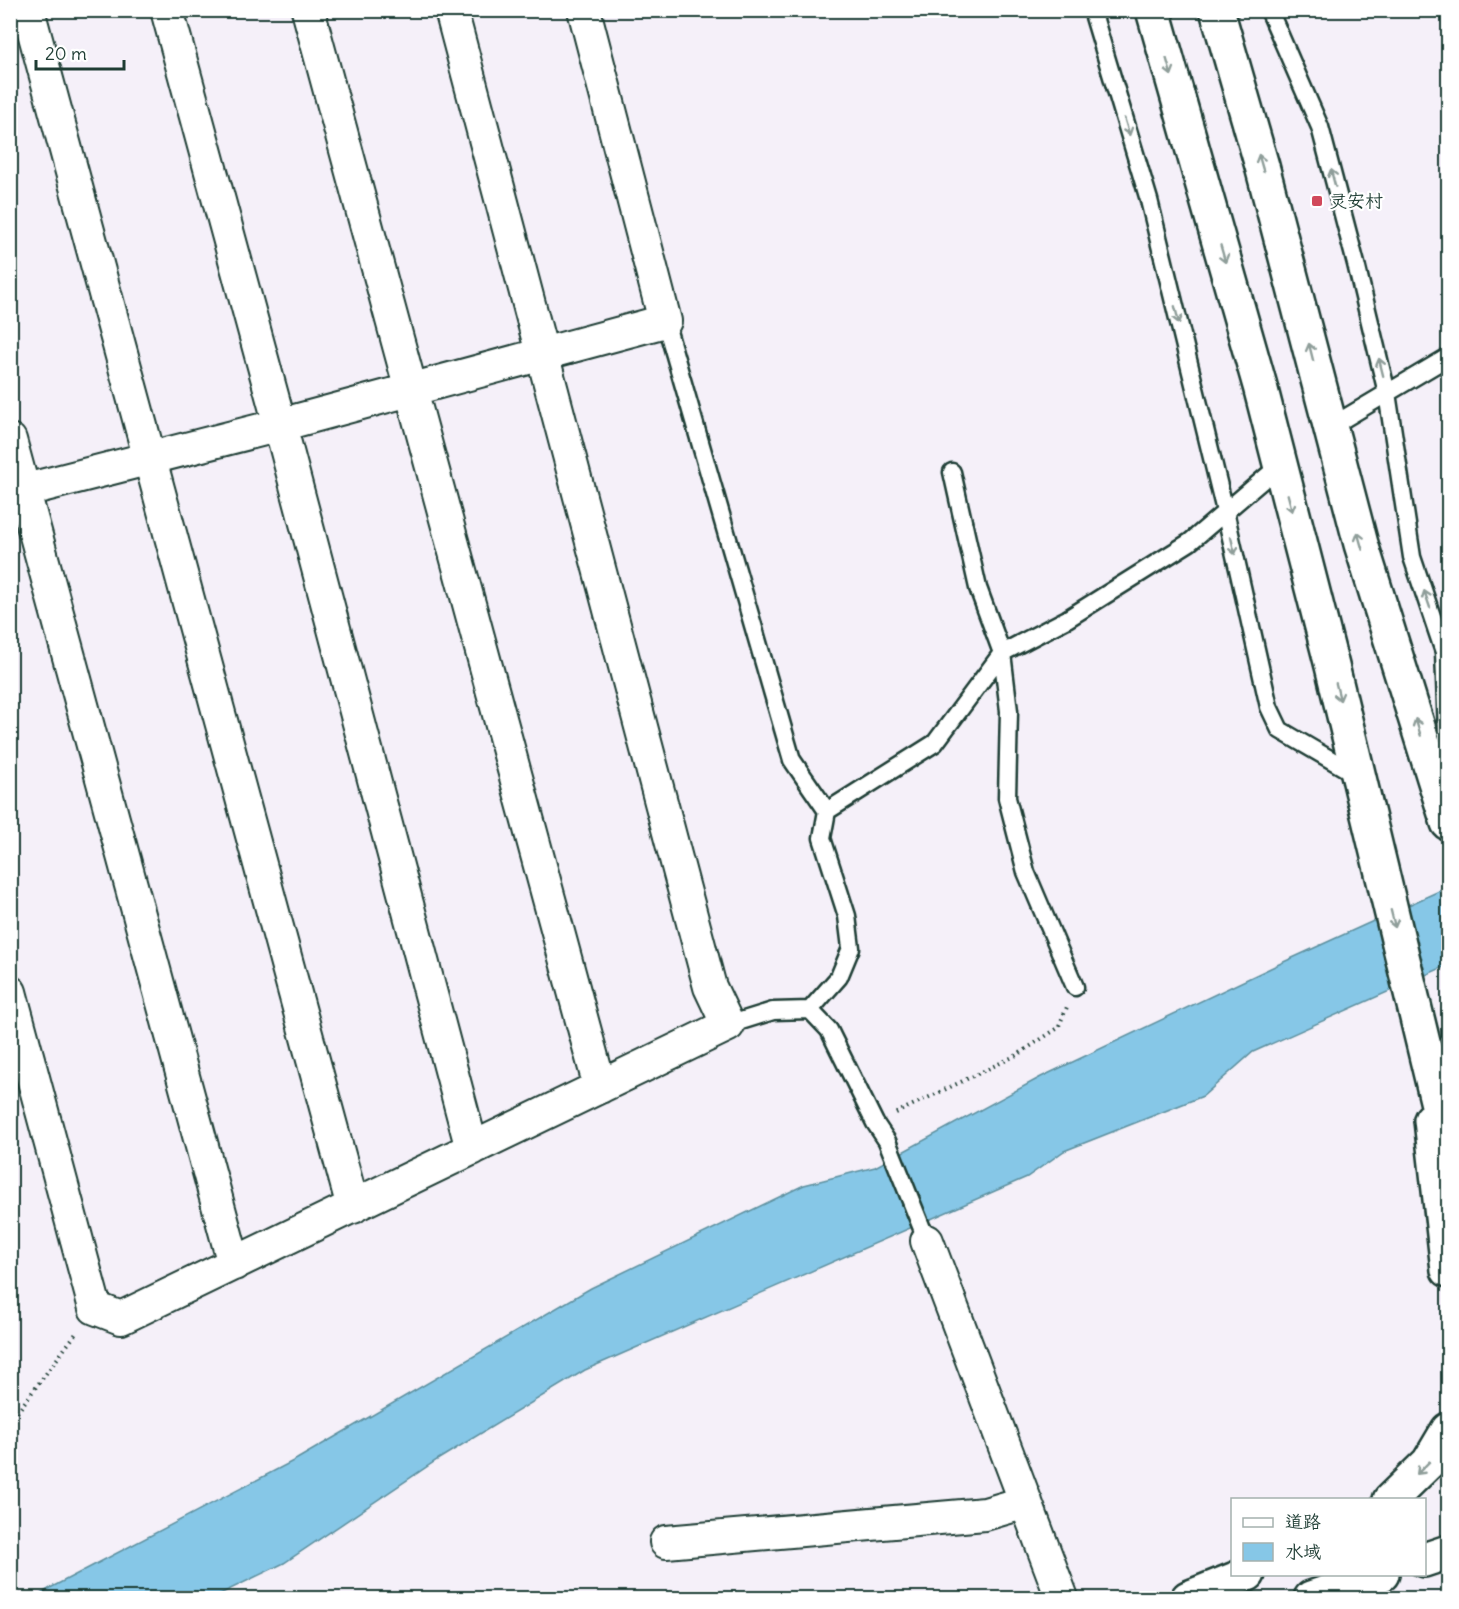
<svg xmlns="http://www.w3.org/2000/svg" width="1459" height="1609" font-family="Delius,'LXGW WenKai TC',sans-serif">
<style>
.water{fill:#86c7e7;stroke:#5d909f;stroke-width:1.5}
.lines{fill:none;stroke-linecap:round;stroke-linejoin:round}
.lane-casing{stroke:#1f3d34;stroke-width:21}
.street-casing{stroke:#1f3d34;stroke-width:36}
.primary-casing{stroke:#1f3d34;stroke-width:38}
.highway-casing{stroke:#1f3d34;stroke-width:38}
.path{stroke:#1f3d34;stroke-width:4;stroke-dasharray:1.5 4.5;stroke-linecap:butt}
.lane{stroke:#fff;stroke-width:16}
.street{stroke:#fff;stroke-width:32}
.primary{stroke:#fff;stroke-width:33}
.highway{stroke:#fff;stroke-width:33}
.oneway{stroke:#8f9e9a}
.poi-dot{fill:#d1495b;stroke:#fff;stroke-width:2}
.labels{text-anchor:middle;stroke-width:4.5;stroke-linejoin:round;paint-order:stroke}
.poi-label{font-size:18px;fill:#1f3d34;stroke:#fff;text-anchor:start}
</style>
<rect width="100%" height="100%" fill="#f5f0f9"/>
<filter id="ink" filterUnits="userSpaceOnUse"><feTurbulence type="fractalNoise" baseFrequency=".0167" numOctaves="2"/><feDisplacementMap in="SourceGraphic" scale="12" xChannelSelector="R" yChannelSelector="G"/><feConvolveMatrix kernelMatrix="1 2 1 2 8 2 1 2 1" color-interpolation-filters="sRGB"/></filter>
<g filter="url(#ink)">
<!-- water -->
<path class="water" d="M1448,887V965L1253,1052L1203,1096L1064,1151L1027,1177L585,1370L437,1460L284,1563L212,1598H34L52,1587L297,1459L591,1288L804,1185L875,1167L1041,1077L1277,965Z"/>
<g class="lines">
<defs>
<path id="lane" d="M1092,10L1149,200L1225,511L1269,707L1280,730L1357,775
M1269,10L1320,127L1356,264L1387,393L1412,557L1444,652L1448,760
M665,321L792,760L827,811L822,838L847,916L851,948L839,977L810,1010
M1330,427L1448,357
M952,472L978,588L1002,653L1009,711L1007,798L1026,872L1075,987
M827,811L935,743L1002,653L1067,619L1190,542L1280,465
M728,1025L773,1011L810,1010L829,1030L875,1123L887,1141L927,1241"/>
<path id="street" d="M28,10L353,1207
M167,10L280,425L472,1149
M308,10L600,1087
M10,440L234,1264
M10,494L280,425L665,321L584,10
M10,992L95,1308L121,1318L728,1025L710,987L451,10
M927,1241L1062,1598
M666,1542L985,1514L1026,1502"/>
<path id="primary" d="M1153,10L1260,386L1332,666L1448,1146
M1217,10L1262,166L1361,544L1448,823
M1431,1120L1448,1270
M1390,1500L1429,1462L1448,1430
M1188,1598L1248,1574"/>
<path id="highway" d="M1424,1560L1448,1552
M1311,1598L1382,1574"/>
</defs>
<!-- lane casing -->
<use href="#lane" class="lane-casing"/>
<!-- street casing -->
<use href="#street" class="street-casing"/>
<!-- primary casing -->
<use href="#primary" class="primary-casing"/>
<!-- highway casing -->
<use href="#highway" class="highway-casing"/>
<!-- path -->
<path class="path" d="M896,1113L1017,1055L1058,1028L1067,1007
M10,1422L77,1332"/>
<!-- lane -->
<use href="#lane" class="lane"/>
<!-- street -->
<use href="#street" class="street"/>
<!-- primary -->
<use href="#primary" class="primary"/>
<!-- highway -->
<use href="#highway" class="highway"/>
</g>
<!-- one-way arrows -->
<defs><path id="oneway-shaft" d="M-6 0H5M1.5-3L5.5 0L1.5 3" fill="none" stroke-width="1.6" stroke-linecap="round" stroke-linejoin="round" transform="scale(1.5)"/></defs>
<g class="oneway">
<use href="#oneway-shaft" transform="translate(1169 67) rotate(74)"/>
<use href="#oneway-shaft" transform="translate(1127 127) rotate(73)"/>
<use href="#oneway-shaft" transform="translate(1261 163) rotate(-106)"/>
<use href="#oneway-shaft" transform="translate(1333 178) rotate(-105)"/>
<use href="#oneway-shaft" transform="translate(1223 254) rotate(74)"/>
<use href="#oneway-shaft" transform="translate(1177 315) rotate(76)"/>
<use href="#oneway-shaft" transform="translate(1311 352) rotate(-104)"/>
<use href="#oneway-shaft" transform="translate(1381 367) rotate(-104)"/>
<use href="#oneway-shaft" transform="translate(1290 503) rotate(75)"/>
<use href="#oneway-shaft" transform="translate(1360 541) rotate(-106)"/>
<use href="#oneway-shaft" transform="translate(1233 546) rotate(77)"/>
<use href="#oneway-shaft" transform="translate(1427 599) rotate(-109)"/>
<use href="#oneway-shaft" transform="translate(1338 692) rotate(76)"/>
<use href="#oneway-shaft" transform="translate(1418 727) rotate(-108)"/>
<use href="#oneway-shaft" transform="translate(1393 919) rotate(76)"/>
<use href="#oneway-shaft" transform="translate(1423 1468) rotate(135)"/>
</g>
</g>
<!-- markers -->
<rect class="poi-dot" x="1311" y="195" width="12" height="12" rx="3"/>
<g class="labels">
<!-- poi labels -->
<g class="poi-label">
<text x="1329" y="207">灵安村</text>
</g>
</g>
<!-- margin -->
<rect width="1459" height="1609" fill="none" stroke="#fff" stroke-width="36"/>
<rect x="18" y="18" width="1423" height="1573" fill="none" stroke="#1f3d34" stroke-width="2" filter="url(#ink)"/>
<!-- legend -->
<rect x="1231" y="1498" width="195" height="78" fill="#ffffff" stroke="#a5b1ae" stroke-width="1.5"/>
<rect x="1243" y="1518" width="30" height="9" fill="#ffffff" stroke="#a5b1ae" stroke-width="1.5"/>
<text x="1285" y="1528" font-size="18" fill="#1f3d34">道路</text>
<rect x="1243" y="1543" width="30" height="18" fill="#86c7e7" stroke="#a5b1ae" stroke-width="1.5"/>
<text x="1285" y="1558" font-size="18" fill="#1f3d34">水域</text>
<!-- scale -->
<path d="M36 60v9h88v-9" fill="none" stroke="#1f3d34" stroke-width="3"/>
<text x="45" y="60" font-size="18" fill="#1f3d34" stroke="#ffffff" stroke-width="4.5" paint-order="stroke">20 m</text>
</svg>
